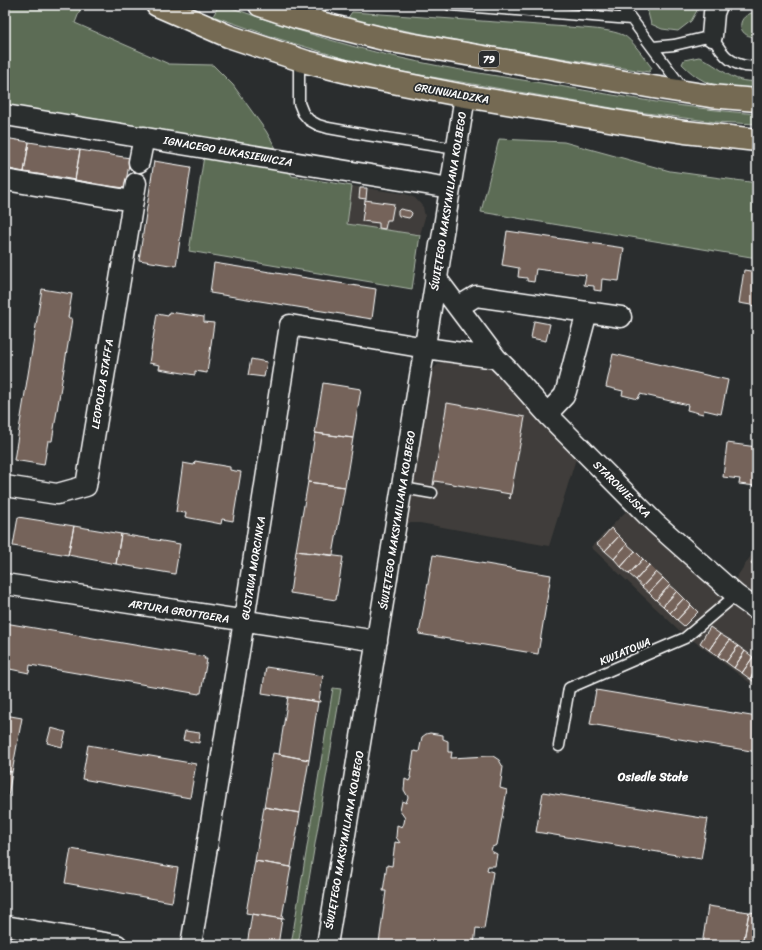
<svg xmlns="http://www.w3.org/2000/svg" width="762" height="950" font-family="Sriracha,sans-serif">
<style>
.built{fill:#403e3b}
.green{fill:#5b6c55;stroke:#adb6aa}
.building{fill:#74645a;stroke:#fff}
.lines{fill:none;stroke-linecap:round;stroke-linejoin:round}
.lane-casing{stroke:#fff;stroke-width:13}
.street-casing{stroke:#fff;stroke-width:23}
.secondary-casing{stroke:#fff;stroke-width:25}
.primary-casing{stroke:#fff;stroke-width:25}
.lane{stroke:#2a2d2e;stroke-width:10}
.street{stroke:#2a2d2e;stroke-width:20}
.secondary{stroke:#2a2d2e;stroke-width:22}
.primary{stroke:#756b52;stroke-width:22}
.labels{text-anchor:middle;stroke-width:3.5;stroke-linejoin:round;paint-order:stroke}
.shield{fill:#2a2d2e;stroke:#bfc0c0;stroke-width:1}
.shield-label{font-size:10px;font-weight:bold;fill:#fff}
.street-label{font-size:11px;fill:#fff;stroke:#2a2d2e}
.neighbourhood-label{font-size:12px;font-weight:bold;fill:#fff;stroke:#2a2d2e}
</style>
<rect width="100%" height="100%" fill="#2a2d2e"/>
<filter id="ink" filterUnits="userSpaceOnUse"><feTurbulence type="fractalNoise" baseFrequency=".025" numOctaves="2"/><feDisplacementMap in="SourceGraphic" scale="8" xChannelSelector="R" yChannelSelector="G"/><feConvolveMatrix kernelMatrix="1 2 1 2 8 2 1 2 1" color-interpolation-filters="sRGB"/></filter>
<g filter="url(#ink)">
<!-- built -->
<path class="built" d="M352,186L405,194L415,198L423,207L425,217L420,235L347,224Z
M444,359L484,364L501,374L578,452L549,546L420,523H406L432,370Z
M642,495L734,581L757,547V688L679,630L591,547Z"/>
<!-- green -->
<path class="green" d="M5,5H82L75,23L169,64L213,65L233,85L266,131L292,176L352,186L347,224L420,235L412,289L189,251L204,156L5,115Z
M219,5H224C282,26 341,45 401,58C453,70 506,77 559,86C625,97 691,109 757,114V124L715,122L624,110L403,72L349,60L276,38L213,16Z
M646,5H699V7L691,21L678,31L662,29L651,24Z
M352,12L582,28C595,29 611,30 623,35C632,39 645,59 652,68L649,72C548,56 447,40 347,19Z
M755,12L757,13V36C740,40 732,17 755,12Z
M699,57C721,66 731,84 757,81V89C744,90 717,87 704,81C696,77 689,71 682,64L684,60Z
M499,139L564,142L670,171L757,183V258L481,212Z
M333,688L341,689L298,945H291Z"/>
<!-- building -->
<path class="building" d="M5,138L29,142L24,172L5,168Z
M29,142L80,150L75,180L53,176V178L44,177V175L24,172Z
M80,150L130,158L125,188L93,184V183L75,180Z
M154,161L191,167L176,266L139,260Z
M360,188H367L366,199L359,198Z
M365,200L394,204L391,220H387L385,229L379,228V223L362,221Z
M400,209L410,211L412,213L411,216L409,218L399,216L398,214V211Z
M507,231L624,248L619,281L602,279L601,291L594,290V286L584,285L586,275L536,269L534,282L527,281V278L518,277L519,268L502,265Z
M214,263L376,289L372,319L210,293Z
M744,270L757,272V306L739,303Z
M42,289L72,294L68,318H72L70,332L52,441H48L44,465L14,460Z
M169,312L204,317V322L214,323L207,373L195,371V375L159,369L160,365L149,363L157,314L168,316Z
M534,321L550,324L546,341L531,338Z
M613,354L728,380L721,414L704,410L703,414L687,410L688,405L640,394L638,399L622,395L623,391L606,387Z
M251,359L267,362L264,377L248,375Z
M323,383L361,389L353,438L315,433Z
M447,403L525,417L510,499L509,498L510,494L435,481L434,485H433Z
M315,433L353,438L345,487L308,482Z
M727,443L757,447V481L756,486L739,484L740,479L723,477Z
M195,461L230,467V470L241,472L233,521L222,519L221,524L185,517L186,513L176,512L183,463L194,465Z
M308,482L345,487L333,555L296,551Z
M18,517L74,526L68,555L13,546Z
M74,526L121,534L116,564L68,555Z
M611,528L619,536L605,551L597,544Z
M121,534L180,544L175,574L116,564Z
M619,536L627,544L614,559L605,551Z
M627,544L635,551L621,567L614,559Z
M296,551L343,557L336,600L290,593Z
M635,551L643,559L629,574L621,567Z
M757,554V567L751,563Z
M433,555L551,575L538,654L419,634Z
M643,559L649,565L636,580L629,574Z
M649,565L656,572L642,587L636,580Z
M656,572L663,578L649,593L642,587Z
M663,578L670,585L656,600L649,593Z
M670,585L677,591L663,606L656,600Z
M677,591L684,598L670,613L663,606Z
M684,598L691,605L677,620L670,613Z
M691,605L698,612L684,626L677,620Z
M5,623L205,657L204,659H207L201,693H199V694L30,665L29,673L5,668Z
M710,627L720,634L709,650L700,643Z
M720,634L730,640L718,656L709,650Z
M730,640L738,646L726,662L718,656Z
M738,646L745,651L734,668L726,662Z
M745,651L753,657L742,673L734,668Z
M753,657L757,659V668L750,679L742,673Z
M266,667L323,676L319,700H320V702L262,693Z
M757,668V684L750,679Z
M596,690L757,717V752L590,724Z
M288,697L318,702L309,760L279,754Z
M5,715L22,718L12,772L5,771Z
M51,728L66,732L62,747L47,743Z
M185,731L200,733L199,743L183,740Z
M430,733L443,735V739L448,741V752H452L451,758L488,756H493L499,760L503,767L500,788L507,790L497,845L492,847L491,851L497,854L495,866H488L487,870L493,872L484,929L476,928L474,945H389L379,943L386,891H383L387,865L392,866L395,842L400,843L396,837L397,825L402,827L404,823L405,818L400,811L402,801L406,803L408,797L404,790L405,779L409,781L411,777H410L414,751L419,752L422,737L426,734Z
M88,745L196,764L190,798L82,779Z
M273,753L309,760L300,813L264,807Z
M5,771L12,772L5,815Z
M543,792L708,819L701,859L536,832Z
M264,807L300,813L291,867L255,861Z
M71,849L178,868L172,902L65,883Z
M255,861L291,867L282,917L284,918V919L246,913Z
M708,906L749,912L743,945H702Z
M749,912L757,913V945H743Z
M252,914L282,919L278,945H247Z
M5,939L43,945H5Z"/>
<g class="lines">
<defs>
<path id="lane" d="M450,5L631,19
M621,5L684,90
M301,15L323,5
M653,47L674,45L712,36C722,55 734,69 757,66
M299,60V103L303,113L309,120L318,125L328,128L367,135L456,149
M403,488L432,493
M559,746L569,688L685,638L736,595"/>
<path id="street" d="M712,36L714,13L717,5
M5,115L450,188
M139,162L144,137
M5,180L133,201
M441,245L465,96
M436,278L496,358L507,369L550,417L655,523L736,595L757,610
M458,307L476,296L621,317
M547,414L564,396L566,391L587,312
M5,486L57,494L86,486L136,183
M5,584L377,641
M5,926L117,945
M191,945L242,633L290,325L426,348L496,358
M327,945L436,278"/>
<path id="secondary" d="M436,278L441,245"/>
<path id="primary" d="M157,5L228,36L307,62L372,78L465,96L621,122L685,132L757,140
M260,5L296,17L392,41L653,87L710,96L757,100"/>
</defs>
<!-- lane casing -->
<use href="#lane" class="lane-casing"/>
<!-- street casing -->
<use href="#street" class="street-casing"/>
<!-- secondary casing -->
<use href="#secondary" class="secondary-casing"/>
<!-- primary casing -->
<use href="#primary" class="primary-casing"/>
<!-- lane -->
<use href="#lane" class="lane"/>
<!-- street -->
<use href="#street" class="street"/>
<!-- secondary -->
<use href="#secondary" class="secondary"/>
<!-- primary -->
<use href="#primary" class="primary"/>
</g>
</g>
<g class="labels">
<!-- shield labels -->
<rect class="shield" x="479" y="51" width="20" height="16" rx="3"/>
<g class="shield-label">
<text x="489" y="63">79</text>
</g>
<!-- street labels -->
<g class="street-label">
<text transform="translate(452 93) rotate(10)" y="4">GRUNWALDZKA</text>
<text transform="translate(228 151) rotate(10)" y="4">IGNACEGO ŁUKASIEWICZA</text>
<text transform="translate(448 201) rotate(-81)" y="4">ŚWIĘTEGO MAKSYMILIANA KOLBEGO</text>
<text transform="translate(102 384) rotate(-81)" y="4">LEOPOLDA STAFFA</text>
<text transform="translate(622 489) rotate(45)" y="4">STAROWIEJSKA</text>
<text transform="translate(397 520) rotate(-81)" y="4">ŚWIĘTEGO MAKSYMILIANA KOLBEGO</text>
<text transform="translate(253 568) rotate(-81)" y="4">GUSTAWA MORCINKA</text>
<text transform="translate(179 611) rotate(9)" y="4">ARTURA GROTTGERA</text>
<text transform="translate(625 651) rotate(-23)" y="4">KWIATOWA</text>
<text transform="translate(344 840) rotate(-80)" y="4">ŚWIĘTEGO MAKSYMILIANA KOLBEGO</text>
</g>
<!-- neighbourhood labels -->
<g class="neighbourhood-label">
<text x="653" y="781">Osiedle Stałe</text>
</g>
</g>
<!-- margin -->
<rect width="762" height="950" fill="none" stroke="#2a2d2e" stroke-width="20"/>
<rect x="10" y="10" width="742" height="930" fill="none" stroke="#fff" stroke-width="1.5" filter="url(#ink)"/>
</svg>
